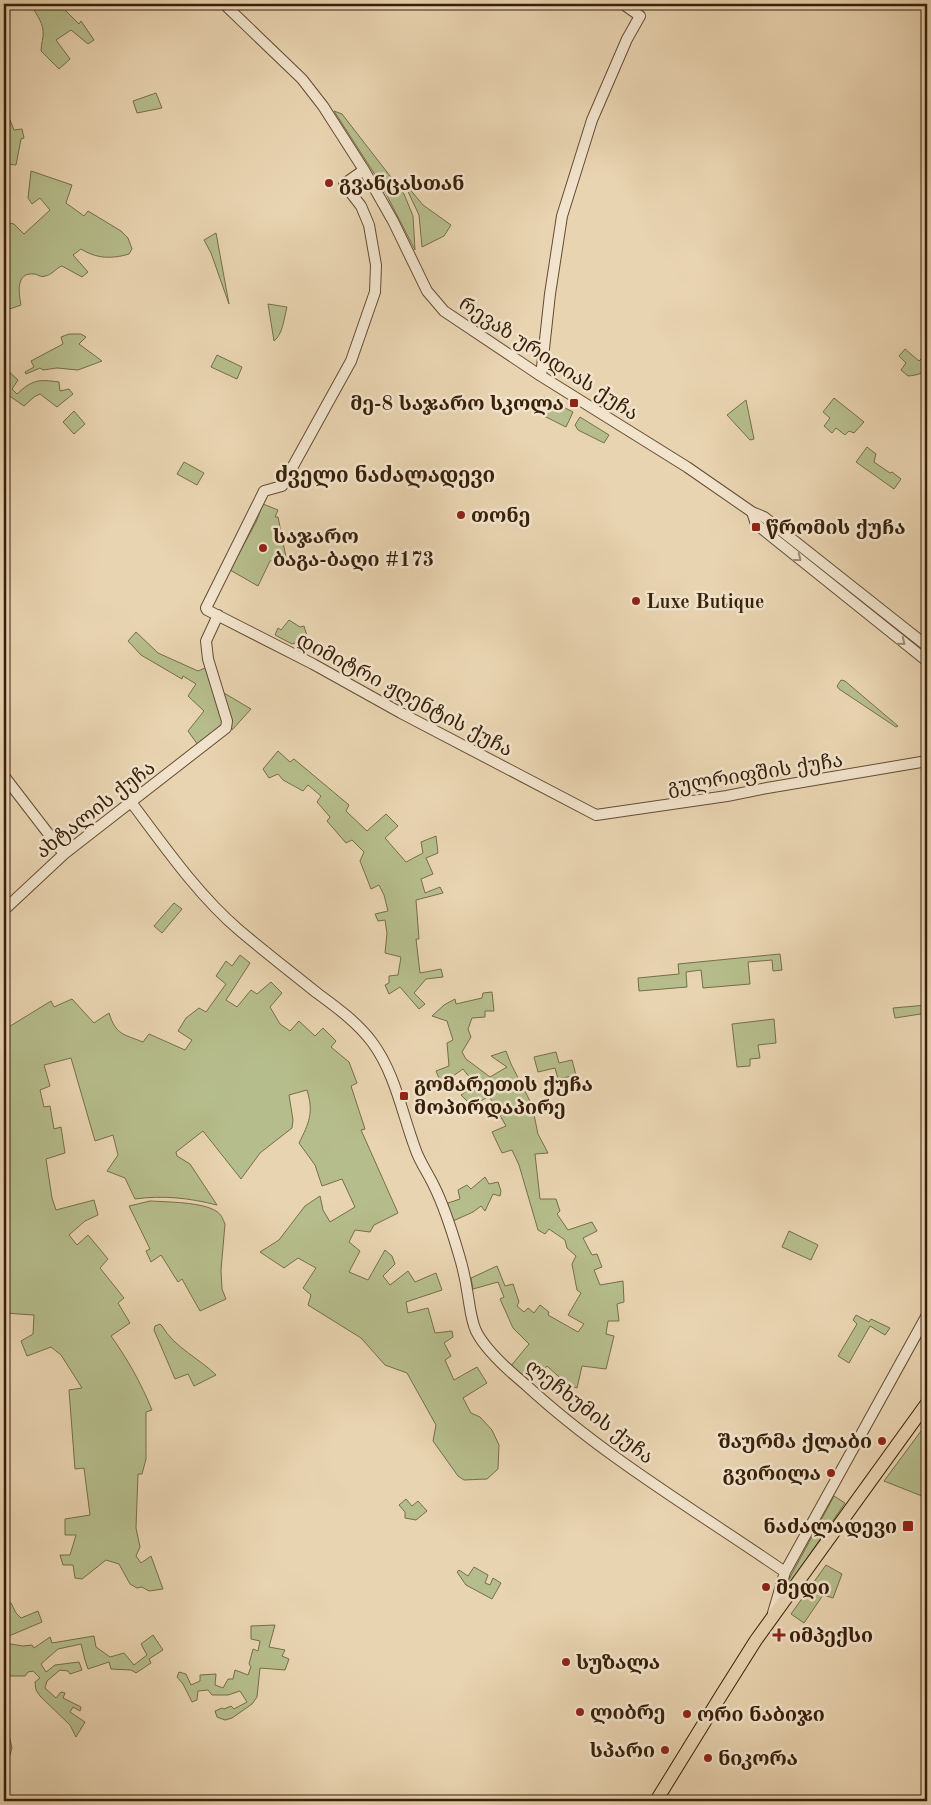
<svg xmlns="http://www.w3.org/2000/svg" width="931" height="1805" font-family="'Old Standard TT','Noto Serif Georgian',serif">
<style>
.green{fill:#b6bd8c;stroke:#766e4a}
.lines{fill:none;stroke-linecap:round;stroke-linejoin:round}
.tertiary-casing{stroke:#644c33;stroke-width:12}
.primary-casing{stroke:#371f09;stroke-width:14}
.tertiary{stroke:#f1e3cc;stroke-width:10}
.primary{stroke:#e9d4b1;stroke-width:12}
.oneway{stroke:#9d8b74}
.poi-dot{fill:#8f2418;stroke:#f1e3cc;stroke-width:2}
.labels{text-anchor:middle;stroke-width:5;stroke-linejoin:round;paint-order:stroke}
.poi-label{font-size:20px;font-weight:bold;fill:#371f09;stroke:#f1e3cc;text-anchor:start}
.street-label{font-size:20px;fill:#371f09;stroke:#f1e3cc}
.neighbourhood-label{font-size:21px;font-weight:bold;fill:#371f09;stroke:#f1e3cc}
</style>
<rect width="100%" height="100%" fill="#e9d4b1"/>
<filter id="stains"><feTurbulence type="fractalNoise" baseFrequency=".004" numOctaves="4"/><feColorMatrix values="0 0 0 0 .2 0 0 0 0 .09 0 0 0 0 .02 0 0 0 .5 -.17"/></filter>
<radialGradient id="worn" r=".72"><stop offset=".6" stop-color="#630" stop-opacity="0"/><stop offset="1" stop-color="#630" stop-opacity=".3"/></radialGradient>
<!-- green -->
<path class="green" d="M30,4H59L79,24L81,21L94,40L88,44L71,30L56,40L70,59L59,69L41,51C41,44 44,37 43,30C42,21 35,12 30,4Z
M156,93L162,108L137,113L133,101Z
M334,111L342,114L404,194L413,216L415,250L381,184Z
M8,115L14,130L22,129L24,138L21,139L16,165L4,164L6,141L4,140V117Z
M31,171L72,185L66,203L84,216L88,211L121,231L128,238L132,249L129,254C112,259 97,259 81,249L73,255L88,272L82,277L62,266C56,268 52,275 45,276C40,278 38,274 34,274C15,272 19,294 21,305L4,311V222L14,224L24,234L50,210L40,198L32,204L28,198Z
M403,181L423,205L451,225L444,236L422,247L419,215Z
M216,233L229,304L211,253L204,240Z
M268,304L287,307C284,318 283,334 274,341Z
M69,334H81L86,337L79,344L102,361L78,370L57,368L43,370L40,368L26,374L25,372L34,367L31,361L63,344L61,337Z
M905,349L919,361L922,358L927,363C927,374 917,375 908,376L901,370L906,363L899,356Z
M217,355L242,367L237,379L211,367Z
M4,367L18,380L12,389L17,394C32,380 38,379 59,382L60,391L69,389L73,394L57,407L40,394L34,397L24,406L4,392Z
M544,397L573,412L566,427L536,412Z
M834,398L864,422L854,433L849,431L845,435L836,428L832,433L824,426L830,418L823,412Z
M746,400L754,439L750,440L727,415Z
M74,411L85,424L74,434L63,422Z
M580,417L609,435L604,443L578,430L575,425Z
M867,447L876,454L874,462L890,473L892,472L901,479L894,489L856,462Z
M184,462L204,473L197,485L177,474Z
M263,504L278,510L275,517H278L286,557L270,561L258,586L230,570L256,522Z
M289,620L300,627L304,626L308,639L292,644L275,635L278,628L281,630Z
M136,632L158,653L198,671L205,668L220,712L223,724L198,745L188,731L204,711L188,696L196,684L183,676L182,679L141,655L128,641Z
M841,680L845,681L898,726L896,727L839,689L837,686Z
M224,693L251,709L232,730L223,699Z
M278,751L290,762L294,759L349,805L346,811L367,831L386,814L398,826L385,838L406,862L423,853L421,842L436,836L438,853L426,858L433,874L421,879L425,893L440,887L443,893L416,900L419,939H416L420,973L441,969L443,977L426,979L414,993L425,1004L419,1009L400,987L389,994L385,985L389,983V976L398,975L401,957L385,953L387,933L385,920L378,921L375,914L388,911L384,895L379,885L371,889L360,861L364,852L352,840L346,843L327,821L330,817L317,802L321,796L308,785L303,791L283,780L278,774L269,778L263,769Z
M174,903L182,909L162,933L154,926Z
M780,954L782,970L773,971L772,960L748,962L750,984L703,988L701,970L686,972L687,987L639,991L638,978L679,974L678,964Z
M240,955L250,963L226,1000L237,1007L251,990L257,994L271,982L282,993L270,1007L280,1024L290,1031L299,1021L315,1036L323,1028L336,1041L331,1047L349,1062L357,1083L351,1086L365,1129L361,1130L398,1213L374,1225L370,1232L355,1230L349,1242L360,1251L349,1272L368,1280L385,1250L392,1256L395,1264L383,1276L390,1285L408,1271L415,1282L436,1273L442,1290L406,1302L408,1313L428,1308L435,1333L452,1331L453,1337L444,1343L451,1356L445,1360L454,1380L477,1367L487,1383L463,1398L471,1413L480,1417L492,1430L499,1445L498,1469L487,1479L464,1480L458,1476L433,1441L436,1425L407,1373L385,1365L361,1338L308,1305L311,1295L303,1288L316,1268L298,1258L284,1268L260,1252L279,1240L305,1206L320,1196L323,1210L330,1222L355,1207L342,1179L322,1186L315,1165L299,1143C309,1123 314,1113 307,1090L289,1095L293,1120L292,1128L260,1153L241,1179L203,1131L176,1152L177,1156L190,1164L217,1205C189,1198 163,1195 135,1199L125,1178L107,1171L118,1155L113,1135L95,1141L71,1058L44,1065L50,1086L40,1090L44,1107L50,1106L54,1129L61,1127L65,1153L46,1159L52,1198L56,1210L94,1200L98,1215L85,1221L69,1235L77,1245L88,1235L108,1259L100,1268L124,1298L118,1303L130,1323L111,1336C128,1360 141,1383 152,1410L146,1412V1459L142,1474H138L136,1528L140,1547L136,1556L141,1563L151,1556L163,1589L149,1591L142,1587L137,1588L130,1584L119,1564L106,1560L82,1579L75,1578L73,1565H63L60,1555H70L76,1535H65V1519L90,1515L84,1468L75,1469L69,1390L82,1388L61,1355L51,1347L27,1356L21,1341L33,1334L34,1315L4,1313V1032L7,1028L51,1001L54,1007L72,999L94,1023L109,1013C116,1035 123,1034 143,1042L149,1034L185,1050L192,1040L178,1031L186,1018L199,1008L206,1012L226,984L216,976L226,961L232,966Z
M492,992L494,1011H485V1017L472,1018L468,1029L471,1037L462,1052L466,1059L490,1077L507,1067L491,1056L506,1051L511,1064L532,1105L538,1134L548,1153L535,1154L540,1199H556L560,1211L557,1214L568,1230L592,1222L597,1231L583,1238L592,1255L597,1254L602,1267L594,1270L600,1285L623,1281L624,1302L617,1304L619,1321H608L606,1334L614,1336L606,1369L582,1366L577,1388L568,1385L547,1366L544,1370L537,1363L522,1378L510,1367L529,1344L513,1328L500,1299L504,1297L498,1282L473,1289L471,1278L497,1266L505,1286L513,1284L519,1302L517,1306L524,1312L528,1308L534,1313L540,1305L549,1312L548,1315L578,1332L584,1324L568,1315L581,1293L577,1290L572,1264L576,1256L567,1248L565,1240L549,1229L545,1234L538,1230L519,1165L512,1150L502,1153L492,1132L506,1126L489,1096L481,1101L478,1097L470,1104L461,1095L471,1088L474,1083L463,1069L453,1076L454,1079L441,1083L436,1071L449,1066L447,1043L453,1040L447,1021L432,1016L444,1005L455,999L456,1004L482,998L483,993Z
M927,1005V1013L895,1018L893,1008Z
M774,1019L776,1043L758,1045L760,1058L750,1059V1066L737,1067L732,1024Z
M556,1052L559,1063L572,1060L576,1075L558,1079L555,1068L538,1072L534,1057Z
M485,1177L489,1184L498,1182L501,1191L500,1196L493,1194L485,1211L481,1206L473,1212L453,1221L445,1204L460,1199L458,1190L467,1185L471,1189Z
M150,1201C167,1202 202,1202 216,1211C221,1214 223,1219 225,1224L221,1270L222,1289L226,1299L200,1311L182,1279L178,1282L161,1255L151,1262L146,1251L150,1249L129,1206Z
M789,1231L818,1245L811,1260L782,1247Z
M856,1315L869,1322L871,1319L890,1328L885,1335L870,1326L849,1363L838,1356L857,1324L853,1320Z
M160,1324L162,1326C175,1348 199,1358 216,1375L194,1386L188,1374L175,1379L154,1330L155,1326Z
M927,1423V1498L884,1481Z
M834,1496L845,1503L782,1595L781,1594Z
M406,1499L412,1506L418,1501L427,1511L416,1520L405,1518V1512L399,1505Z
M826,1565L842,1574L833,1598L823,1595L804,1623L791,1614Z
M474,1567L488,1575L485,1583L490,1585L493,1578L501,1583L492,1599L466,1585L457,1572L459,1570L468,1576Z
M11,1603L16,1613L21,1618L38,1611L42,1622L9,1636L4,1634V1605Z
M275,1625L269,1647L285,1650L282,1656L289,1659L285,1670L260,1668L257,1697L252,1704L232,1718L225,1720L217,1717L215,1711L222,1708L224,1709L231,1706L234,1709L247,1702L240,1691L228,1695H212L208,1690L198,1691L197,1700L192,1702L183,1684L177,1677L179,1672L186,1674L191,1685L200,1681V1675L216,1674L215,1685L223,1688L228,1679H233L235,1670L248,1675L251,1667L249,1664L253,1649L258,1651L260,1641L251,1639V1626Z
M153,1635L163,1650L149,1659L151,1663L136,1673L131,1670L111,1669L109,1662L88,1669L85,1660L81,1644L58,1649L41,1664L46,1672L55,1665L79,1662L82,1670L70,1674L68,1671L60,1670L47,1681L45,1688L56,1698L61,1692L65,1693L63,1698L81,1707L80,1711L73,1707L70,1712L85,1722L76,1737L70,1725L40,1696L36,1690L35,1682L40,1678L33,1671L28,1672L25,1676H7L10,1659L4,1658V1643L23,1646L32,1645L34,1648L50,1637L52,1643L94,1636L96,1647L110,1657L124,1653L134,1665L147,1655L141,1644Z
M4,1713L12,1748L4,1775Z"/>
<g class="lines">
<defs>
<path id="tertiary" d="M224,4L302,79L323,106L364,170L393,221L427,291L444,311L541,376L687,467L752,512L764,517L927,646
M364,170L344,184L361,206L369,225L376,265L375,292L351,361L282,486L264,491L206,608L207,610L313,664L401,713L596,815L727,796L767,788L927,761
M541,376L550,294L562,216L592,120L627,39L640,16L623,4
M752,512L756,524L927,661
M4,776L64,854
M131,802C164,846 198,895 239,930C265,952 291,972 317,993C336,1007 357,1022 372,1042C395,1073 402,1113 415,1148C419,1161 428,1173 434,1186C445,1208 452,1231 459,1255C463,1268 466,1282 468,1296C470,1307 471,1320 476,1331C486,1351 509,1371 526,1385C604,1457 698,1512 785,1572
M4,910L64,854L226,728L227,721L208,659L206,641L218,615
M773,1613L785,1572L927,1315"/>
<path id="primary" d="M656,1801L722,1694L756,1640L927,1403"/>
</defs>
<!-- tertiary casing -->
<use href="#tertiary" class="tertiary-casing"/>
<!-- primary casing -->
<use href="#primary" class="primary-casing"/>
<!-- tertiary -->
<use href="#tertiary" class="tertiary"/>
<!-- primary -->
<use href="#primary" class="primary"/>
</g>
<!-- one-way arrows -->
<defs><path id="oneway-chevron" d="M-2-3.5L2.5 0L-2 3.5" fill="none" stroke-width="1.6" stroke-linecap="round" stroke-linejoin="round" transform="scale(1.25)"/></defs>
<g class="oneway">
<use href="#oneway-chevron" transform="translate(798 558) rotate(38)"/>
<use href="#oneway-chevron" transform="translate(902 642) rotate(39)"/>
</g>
<!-- markers -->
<g class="poi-dot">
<circle cx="329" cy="183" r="5"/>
<rect x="569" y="398" width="10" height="10" rx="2.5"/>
<circle cx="461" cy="515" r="5"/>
<rect x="751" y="522" width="10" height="10" rx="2.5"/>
<circle cx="263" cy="548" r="5"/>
<circle cx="636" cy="601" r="5"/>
<rect x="399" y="1091" width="10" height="10" rx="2.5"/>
<circle cx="882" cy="1441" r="5"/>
<circle cx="831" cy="1473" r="5"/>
<rect x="902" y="1520" width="12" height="12" rx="2.5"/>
<circle cx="766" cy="1587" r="5"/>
<path d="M776.5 1627.5h5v5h5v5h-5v5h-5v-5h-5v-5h5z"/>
<circle cx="566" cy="1662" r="5"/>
<circle cx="580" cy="1712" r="5"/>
<circle cx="687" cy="1714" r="5"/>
<circle cx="665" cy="1750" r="5"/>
<circle cx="708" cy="1758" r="5"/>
</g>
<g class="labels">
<!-- poi labels -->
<g class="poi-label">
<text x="339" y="190">გვანცასთან</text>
<text x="564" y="410" text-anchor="end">მე-8 საჯარო სკოლა</text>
<text x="471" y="522">თონე</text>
<text x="766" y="534">წრომის ქუჩა</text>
<text x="273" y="543">საჯარო<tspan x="273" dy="23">ბაგა-ბაღი #173</tspan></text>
<text x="646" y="608">Luxe Butique</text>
<text x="414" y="1091">გომარეთის ქუჩა<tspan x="414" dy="23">მოპირდაპირე</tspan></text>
<text x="872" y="1448" text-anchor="end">შაურმა ქლაბი</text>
<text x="821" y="1480" text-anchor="end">გვირილა</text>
<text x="897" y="1533" text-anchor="end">ნაძალადევი</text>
<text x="776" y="1594">მედი</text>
<text x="789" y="1642">იმპექსი</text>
<text x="576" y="1669">სუზალა</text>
<text x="590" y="1719">ლიბრე</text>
<text x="697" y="1721">ორი ნაბიჯი</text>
<text x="655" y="1757" text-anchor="end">სპარი</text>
<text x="718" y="1765">ნიკორა</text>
</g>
<!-- street labels -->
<g class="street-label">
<text transform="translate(549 358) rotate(33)" y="7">რევაზ ურიდიას ქუჩა</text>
<text transform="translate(405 694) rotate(28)" y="7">დიმიტრი ჟღენტის ქუჩა</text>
<text transform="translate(755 773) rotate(-9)" y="7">გულრიფშის ქუჩა</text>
<text transform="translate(95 809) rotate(-38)" y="7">ახტალის ქუჩა</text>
<text transform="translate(590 1411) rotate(38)" y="7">ლეჩხუმის ქუჩა</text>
</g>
<!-- neighbourhood labels -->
<g class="neighbourhood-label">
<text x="385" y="482">ძველი ნაძალადევი</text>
</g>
</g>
<!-- margin -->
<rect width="931" height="1805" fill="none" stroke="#e9d4b1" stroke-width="20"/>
<rect x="5" y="5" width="921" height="1795" fill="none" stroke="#371f09" stroke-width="2.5"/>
<rect x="10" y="10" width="911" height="1785" fill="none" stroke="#371f09"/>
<rect width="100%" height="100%" filter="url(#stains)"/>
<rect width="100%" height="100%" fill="url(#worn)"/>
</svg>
